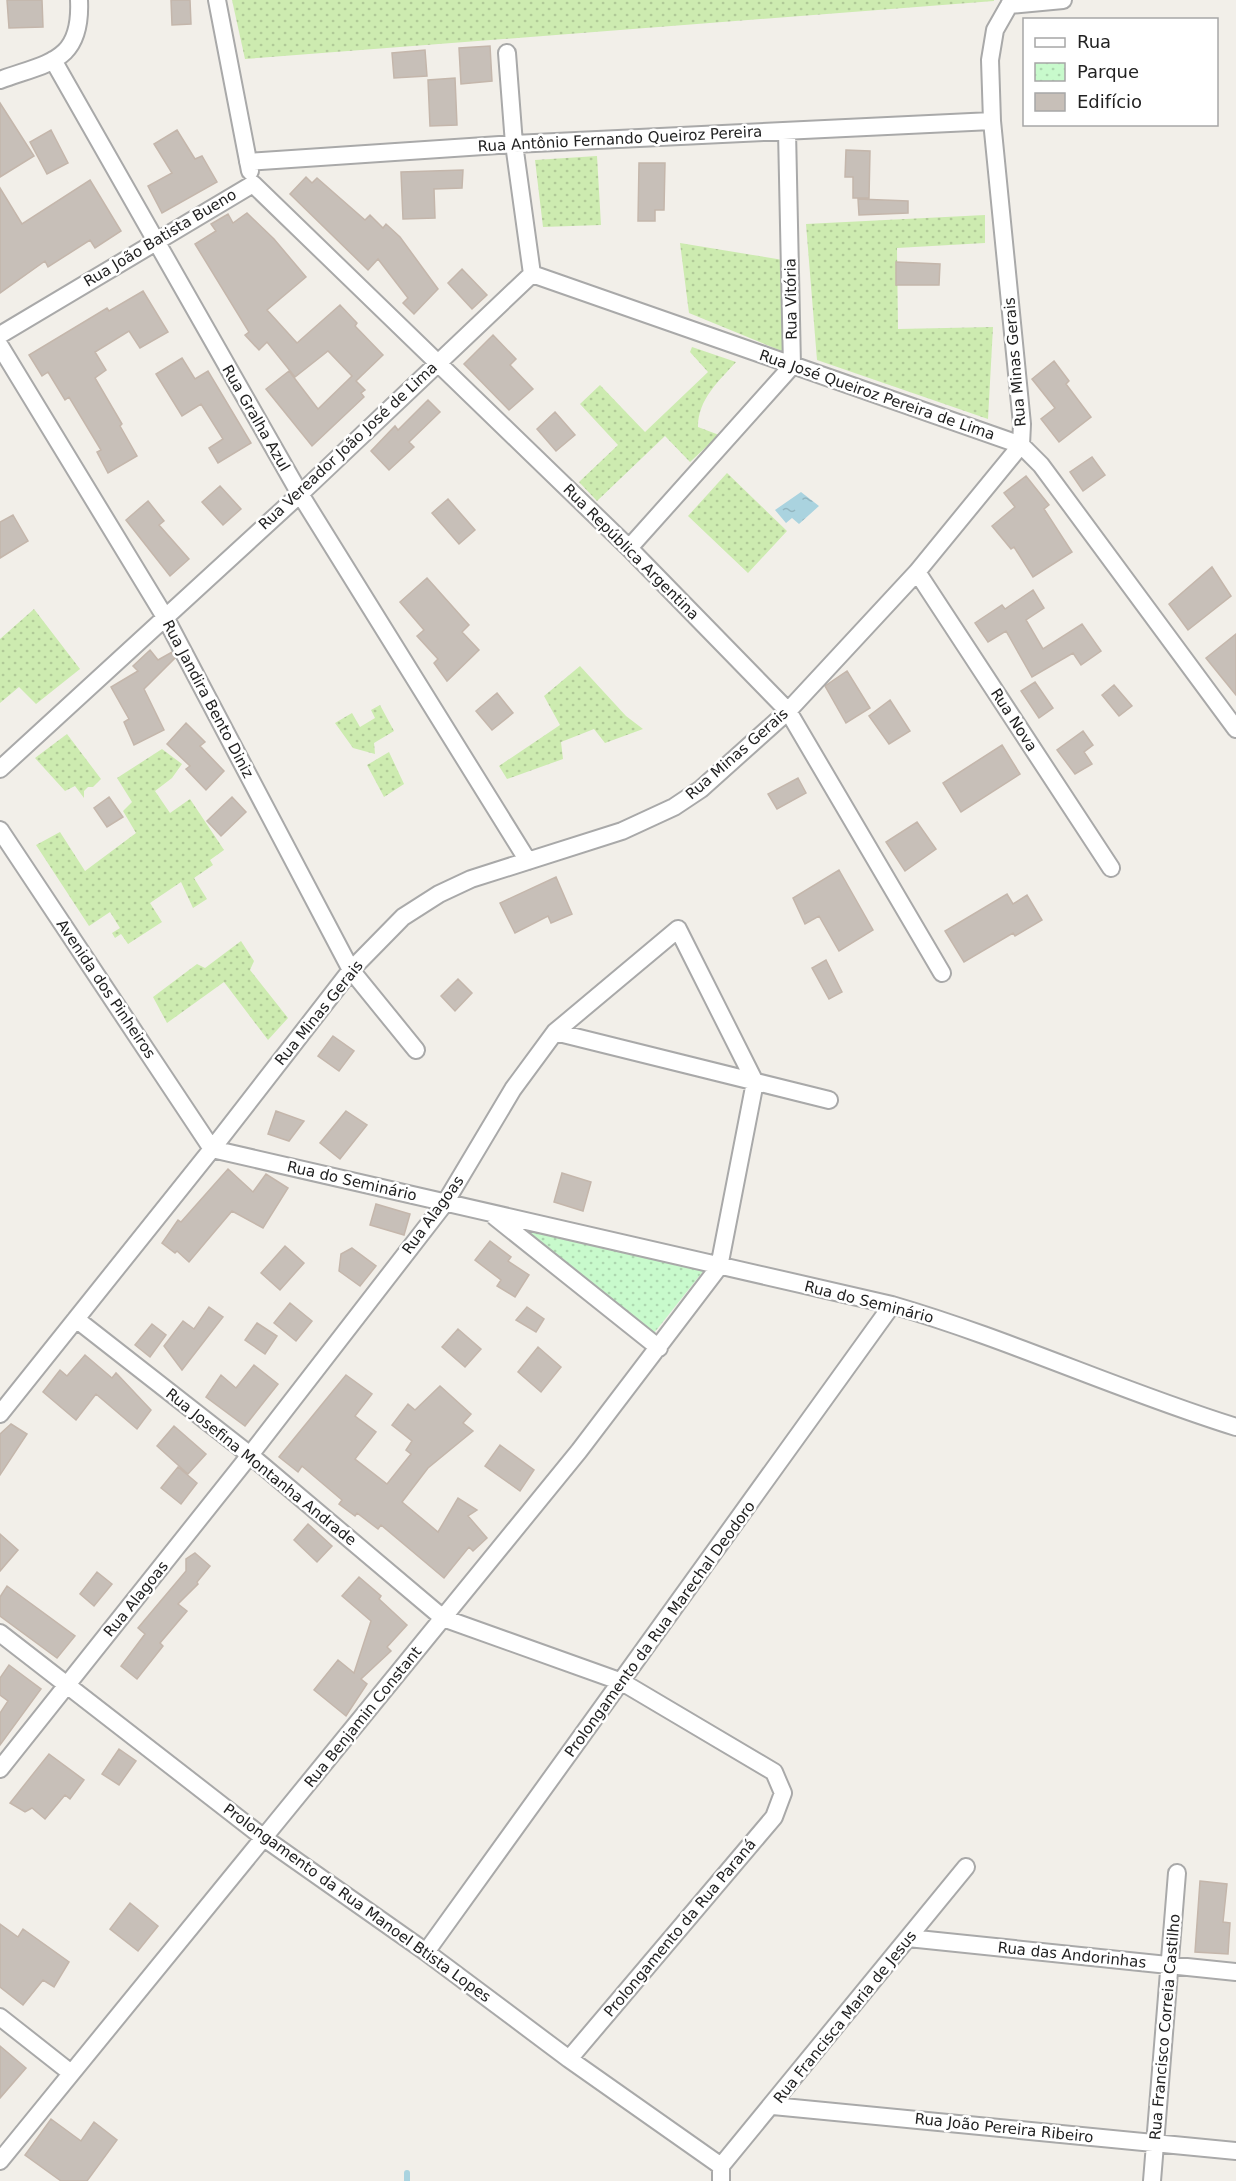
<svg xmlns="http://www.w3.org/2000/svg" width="1236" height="2181" font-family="'DejaVu Sans',sans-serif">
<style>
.grass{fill:url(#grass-dots)}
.park{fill:url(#park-dots)}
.water{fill:url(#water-ripples)}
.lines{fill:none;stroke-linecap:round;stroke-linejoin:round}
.stream{stroke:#aad3df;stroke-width:6}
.building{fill:#c7bfb8;stroke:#c4b6ab;stroke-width:1.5}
.street-casing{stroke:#a9a9a9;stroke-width:20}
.street{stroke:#fff;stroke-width:16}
.labels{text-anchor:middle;stroke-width:5;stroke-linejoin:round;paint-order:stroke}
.street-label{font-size:15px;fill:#222;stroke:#fff}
</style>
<defs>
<pattern id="grass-dots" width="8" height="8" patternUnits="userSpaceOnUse" patternTransform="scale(1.5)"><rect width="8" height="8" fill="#cdebb0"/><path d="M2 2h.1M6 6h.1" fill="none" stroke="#b0c997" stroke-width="1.8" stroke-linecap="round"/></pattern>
<pattern id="park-dots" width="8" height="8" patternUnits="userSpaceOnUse" patternTransform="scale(1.5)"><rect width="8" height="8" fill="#c8facc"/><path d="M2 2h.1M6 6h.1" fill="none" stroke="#acd6af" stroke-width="1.8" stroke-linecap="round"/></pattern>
<pattern id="water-ripples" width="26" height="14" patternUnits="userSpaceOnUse" patternTransform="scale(1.5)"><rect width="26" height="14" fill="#aad3df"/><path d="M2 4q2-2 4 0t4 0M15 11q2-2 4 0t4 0" fill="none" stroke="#92b5bf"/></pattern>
</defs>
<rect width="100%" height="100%" fill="#f2efe9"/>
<!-- grass -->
<path class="grass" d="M232,0H994V1L245,59Z
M597,156L601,225L543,227L535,160Z
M985,215V243L897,248L898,329L993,327L988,419L817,360L806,224Z
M680,243L783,260L784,352L689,313Z
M692,347L736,362C719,381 698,399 698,427L719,435L690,462L665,436L597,501L579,482L618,445L580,404L600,385L645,432L708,372L690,352Z
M727,473L787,531L748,573L688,516Z
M34,609L80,669L36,704L19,687L0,703V639Z
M580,666L626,716L643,729L605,743L594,729L561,742L563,759L507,779L499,766L560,725L544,696Z
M380,705L394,731L374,743L375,754L353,748L335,723L352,713L360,727L375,718L371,710Z
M67,734L101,779L93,787H88L84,791V798L75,786L65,791L35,758Z
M162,749L182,764L172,778L155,791L170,813L190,799L224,850L210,860L213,865L194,878L207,899L193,908L181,882L150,903L162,922L128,944L121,934L115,938L112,933L120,928L110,912L89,926L36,845L60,832L85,871L136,833L123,811L132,802L117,778Z
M389,752L404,784L384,797L367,765Z
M241,941L254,961L250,970L288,1018L268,1040L224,982L167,1023L153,997L197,964L205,968Z"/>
<!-- park -->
<path class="park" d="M516,1225L705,1269L654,1333Z"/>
<!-- water -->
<path class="water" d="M801,492L819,506L799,524L792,518L786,523L775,510Z"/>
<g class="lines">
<!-- stream -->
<path class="stream" d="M407,2173V2181"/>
</g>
<!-- building -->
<path class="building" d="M7,0H42L43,27L9,28Z
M171,0H190L191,24L172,25Z
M490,46L492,81L461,84L459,48Z
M425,50L427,76L394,78L392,53Z
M455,78L457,125L430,126L428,80Z
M0,103L34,156L0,177Z
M51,130L68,163L47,174L30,142Z
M177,130L195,159L202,156L217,182L162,213L148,186L172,173L154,144Z
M846,150L870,151L869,198H853V177H845Z
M639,163H665L664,210H655V221H638Z
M463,170L462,188L434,189L435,218L403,219L401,172Z
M306,177L312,183L317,178L365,220L370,215L383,228L386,224L400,237L438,289L414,314L403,303L408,298L378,259L368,270L290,194Z
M90,180L121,231L95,248L90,240L48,267L45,261L0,293V188L22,224Z
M858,199L908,201V213L859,215Z
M247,213L274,239L306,277L267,310L297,343L340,305L357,323L355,326L383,355L356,381L365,390L361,393L364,397L312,446L266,389L289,371L318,409L352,376L328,351L295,377L267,342L259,350L245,335L249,332L195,244L216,231L211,224L228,214L233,223Z
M896,262L940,264L939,285H896Z
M462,269L487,295L472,309L448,283Z
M143,291L168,332L140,348L129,331L95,352L106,370L95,378L122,424L120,426L137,456L108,473L97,452L101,450L69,397L65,400L48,372L42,376L29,355L107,308L109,311Z
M493,335L516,359L510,365L533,389L509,410L464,364Z
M182,358L195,379L208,371L251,443L218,463L209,448L223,439L201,404L182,416L156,374Z
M1054,361L1069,381L1066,384L1091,417L1059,442L1041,419L1055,408L1032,379Z
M428,400L440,412L409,442L414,447L389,470L371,451L395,426L398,430Z
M555,412L575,435L556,451L537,429Z
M1092,457L1105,475L1083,491L1070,472Z
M1026,476L1049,505L1044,509L1072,552L1033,577L1014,547L1011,549L992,526L1015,507L1004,493Z
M220,486L241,509L223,525L202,502Z
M448,499L475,530L459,544L432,513Z
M148,501L164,521L159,525L189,559L170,576L126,520Z
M13,515L28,541L0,558V522Z
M1212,567L1231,596L1188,630L1169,604Z
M427,578L469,625L462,632L479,650L447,681L434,663L438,659L417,636L424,630L400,602Z
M1033,590L1044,608L1026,620L1043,649L1082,624L1101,651L1081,665L1073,653L1032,677L1006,631L988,642L975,623L1002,605L1005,609Z
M1236,634V695L1206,658Z
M150,650L158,660L172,652L175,658L144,689L164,730L134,745L124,722L129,719L111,687L138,671L133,666Z
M847,671L870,708L846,723L825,686Z
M1035,682L1053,708L1039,718L1021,691Z
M1114,685L1132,706L1119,716L1102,695Z
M497,693L513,713L492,730L476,711Z
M890,700L910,731L889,744L869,716Z
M186,723L205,742L200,746L224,771L206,790L186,769L190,766L167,744Z
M1083,731L1093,745L1084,752L1092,764L1075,774L1057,750Z
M1002,745L1020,774L961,812L943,783Z
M798,778L806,793L777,809L768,794Z
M109,797L123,817L107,827L94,808Z
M232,797L246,812L221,836L207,821Z
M917,822L936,849L905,871L886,842Z
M839,870L873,930L839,951L819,916L805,924L793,898Z
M556,877L572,914L551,923L548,916L515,933L500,903Z
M1007,894L1013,904L1027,895L1042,920L1015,936L1013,933L964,962L945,931Z
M826,960L842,992L829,999L812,968Z
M458,979L472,993L455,1011L441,996Z
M333,1036L354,1051L339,1071L318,1056Z
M276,1111L304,1121L289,1141L268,1134Z
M346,1111L367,1125L340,1159L320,1143Z
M228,1169L253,1192L266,1174L288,1188L263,1228L232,1211L189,1262L177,1251L175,1253L162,1243L178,1220L181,1222Z
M562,1173L591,1182L583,1211L554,1202Z
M376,1204L410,1214L404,1235L370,1225Z
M490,1241L511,1257L508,1261L529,1275L515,1297L497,1286L501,1280L475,1260Z
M285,1246L304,1263L280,1290L261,1273Z
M352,1248L376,1266L360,1286L339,1271L341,1254Z
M290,1303L312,1321L296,1341L274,1323Z
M209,1307L223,1317L182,1370L164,1346L183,1321L194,1329Z
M527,1307L544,1319L536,1332L516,1320Z
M257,1323L277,1336L265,1354L245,1340Z
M152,1324L166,1335L150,1357L135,1345Z
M458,1329L481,1349L465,1367L442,1347Z
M538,1347L561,1367L541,1392L518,1372Z
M85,1355L112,1378L116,1373L151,1410L137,1429L96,1394L76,1420L43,1392L60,1370L67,1376Z
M254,1365L278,1384L245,1426L206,1397L221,1375L236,1388Z
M346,1375L372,1394L355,1416L376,1432L355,1459L387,1484L411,1454L406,1450L412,1441L392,1425L408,1404L415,1410L440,1386L471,1414L463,1423L473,1431L428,1468L402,1502L438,1532L458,1498L477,1510L468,1516L487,1538L473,1551L469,1547L444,1578L381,1525L378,1529L357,1513L355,1516L339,1504L342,1500L302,1466L298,1472L279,1457Z
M11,1424L27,1434L0,1475V1434Z
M174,1426L206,1454L188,1474L157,1446Z
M500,1445L534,1470L520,1491L485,1466Z
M178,1467L197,1483L181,1504L161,1488Z
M308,1524L332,1546L317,1562L294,1540Z
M0,1534L18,1550L0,1571Z
M195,1553L210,1566L197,1582L198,1584L178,1604L187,1611L160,1643L163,1646L137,1679L121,1666L145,1634L138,1628L186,1571V1559Z
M97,1572L112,1584L94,1606L80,1594Z
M359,1577L381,1596L379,1599L407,1625L387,1647L391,1651L361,1679L367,1684L346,1716L314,1690L338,1660L354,1673L371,1621L342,1596Z
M7,1586L75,1636L57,1658L0,1616V1597Z
M9,1665L41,1689L0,1745V1713L8,1701L0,1695V1678Z
M119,1749L136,1761L119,1785L102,1774Z
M49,1754L84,1780L70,1799L65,1795L45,1819L32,1808L25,1812L10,1803Z
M1200,1881L1227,1884L1223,1922L1230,1923L1228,1954L1195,1952Z
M130,1903L158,1926L138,1951L110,1929Z
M0,1924L18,1937L23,1929L69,1962L54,1987L43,1980L23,2005L0,1987Z
M0,2046L26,2068L0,2098Z
M51,2119L81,2141L94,2122L117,2140L87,2181H61L25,2155Z"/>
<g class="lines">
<defs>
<path id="street" d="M217,0L250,171
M1009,5L1063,0
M53,60L300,494L528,861
M0,80C49,62 82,62 79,0
M248,162L514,144L992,121
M253,184L629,548L788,711L942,973
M532,274L1021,445L1041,465L1236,729
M0,335L253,184
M0,346L165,617L351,970L416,1050
M629,548L792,366L787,131
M917,572L1111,868
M0,769L300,494L532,274L514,144L507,53
M0,830L212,1149
M555,1032L829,1100
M212,1149L892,1305C1009,1339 1120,1391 1236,1427
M495,1217L659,1348
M76,1319L250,1455L443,1618L622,1682L774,1772L783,1793L774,1817L569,2059
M0,1414L212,1149L351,970L403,917L439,894L471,879L622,831L674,807L701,789L788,711L917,572L1021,445L1022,424L992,121L990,60L995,30L1012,0
M0,1633L264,1838L426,1952L569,2059L721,2166
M0,1769L250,1455L445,1203L513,1089L555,1032L678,929L755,1082L719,1267L579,1451L0,2161
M908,1938L1236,1972
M426,1952L892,1305
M0,2017L71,2073
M773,2106L1236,2151
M721,2166L966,1867
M721,2181V2166
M1152,2181L1177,1873"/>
</defs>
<!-- street casing -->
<use href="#street" class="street-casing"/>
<!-- street -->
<use href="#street" class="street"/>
</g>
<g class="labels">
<!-- street labels -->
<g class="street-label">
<text transform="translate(620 139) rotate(-3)" y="5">Rua Antônio Fernando Queiroz Pereira</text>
<text transform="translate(160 238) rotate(-31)" y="5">Rua João Batista Bueno</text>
<text transform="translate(791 299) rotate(-91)" y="5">Rua Vitória</text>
<text transform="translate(1015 362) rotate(-95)" y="5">Rua Minas Gerais</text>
<text transform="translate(877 395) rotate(19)" y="5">Rua José Queiroz Pereira de Lima</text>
<text transform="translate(256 418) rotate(60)" y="5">Rua Gralha Azul</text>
<text transform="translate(348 446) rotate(-43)" y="5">Rua Vereador João José de Lima</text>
<text transform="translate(631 552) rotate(45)" y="5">Rua República Argentina</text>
<text transform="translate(208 699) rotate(62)" y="5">Rua Jandira Bento Diniz</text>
<text transform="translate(1014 720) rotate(57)" y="5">Rua Nova</text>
<text transform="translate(737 754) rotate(-41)" y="5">Rua Minas Gerais</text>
<text transform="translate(106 989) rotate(56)" y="5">Avenida dos Pinheiros</text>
<text transform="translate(319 1013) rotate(-51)" y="5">Rua Minas Gerais</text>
<text transform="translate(352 1181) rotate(13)" y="5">Rua do Seminário</text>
<text transform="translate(433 1215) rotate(-54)" y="5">Rua Alagoas</text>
<text transform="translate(869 1302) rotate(14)" y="5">Rua do Seminário</text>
<text transform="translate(261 1467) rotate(39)" y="5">Rua Josefina Montanha Andrade</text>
<text transform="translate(136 1599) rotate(-51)" y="5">Rua Alagoas</text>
<text transform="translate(660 1629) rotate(-54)" y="5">Prolongamento da Rua Marechal Deodoro</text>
<text transform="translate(363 1717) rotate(-51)" y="5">Rua Benjamin Constant</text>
<text transform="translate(357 1903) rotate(36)" y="5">Prolongamento da Rua Manoel Btista Lopes</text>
<text transform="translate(680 1928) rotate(-50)" y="5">Prolongamento da Rua Paraná</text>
<text transform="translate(1072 1955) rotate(6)" y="5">Rua das Andorinhas</text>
<text transform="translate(845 2017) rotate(-51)" y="5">Rua Francisca Maria de Jesus</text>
<text transform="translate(1165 2027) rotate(-85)" y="5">Rua Francisco Correia Castilho</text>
<text transform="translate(1004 2128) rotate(6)" y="5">Rua João Pereira Ribeiro</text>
</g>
</g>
<!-- legend -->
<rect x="1023" y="18" width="195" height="108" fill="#ffffff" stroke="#a7a7a7" stroke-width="1.5"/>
<rect x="1035" y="38" width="30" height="9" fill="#ffffff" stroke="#a7a7a7" stroke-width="1.5"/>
<text x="1077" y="48" font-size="18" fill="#222222">Rua</text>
<rect x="1035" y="63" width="30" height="18" fill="url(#park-dots)" stroke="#a7a7a7" stroke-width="1.5"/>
<text x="1077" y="78" font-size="18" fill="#222222">Parque</text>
<rect x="1035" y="93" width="30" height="18" fill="#c7bfb8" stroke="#a7a7a7" stroke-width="1.5"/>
<text x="1077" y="108" font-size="18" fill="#222222">Edifício</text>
</svg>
